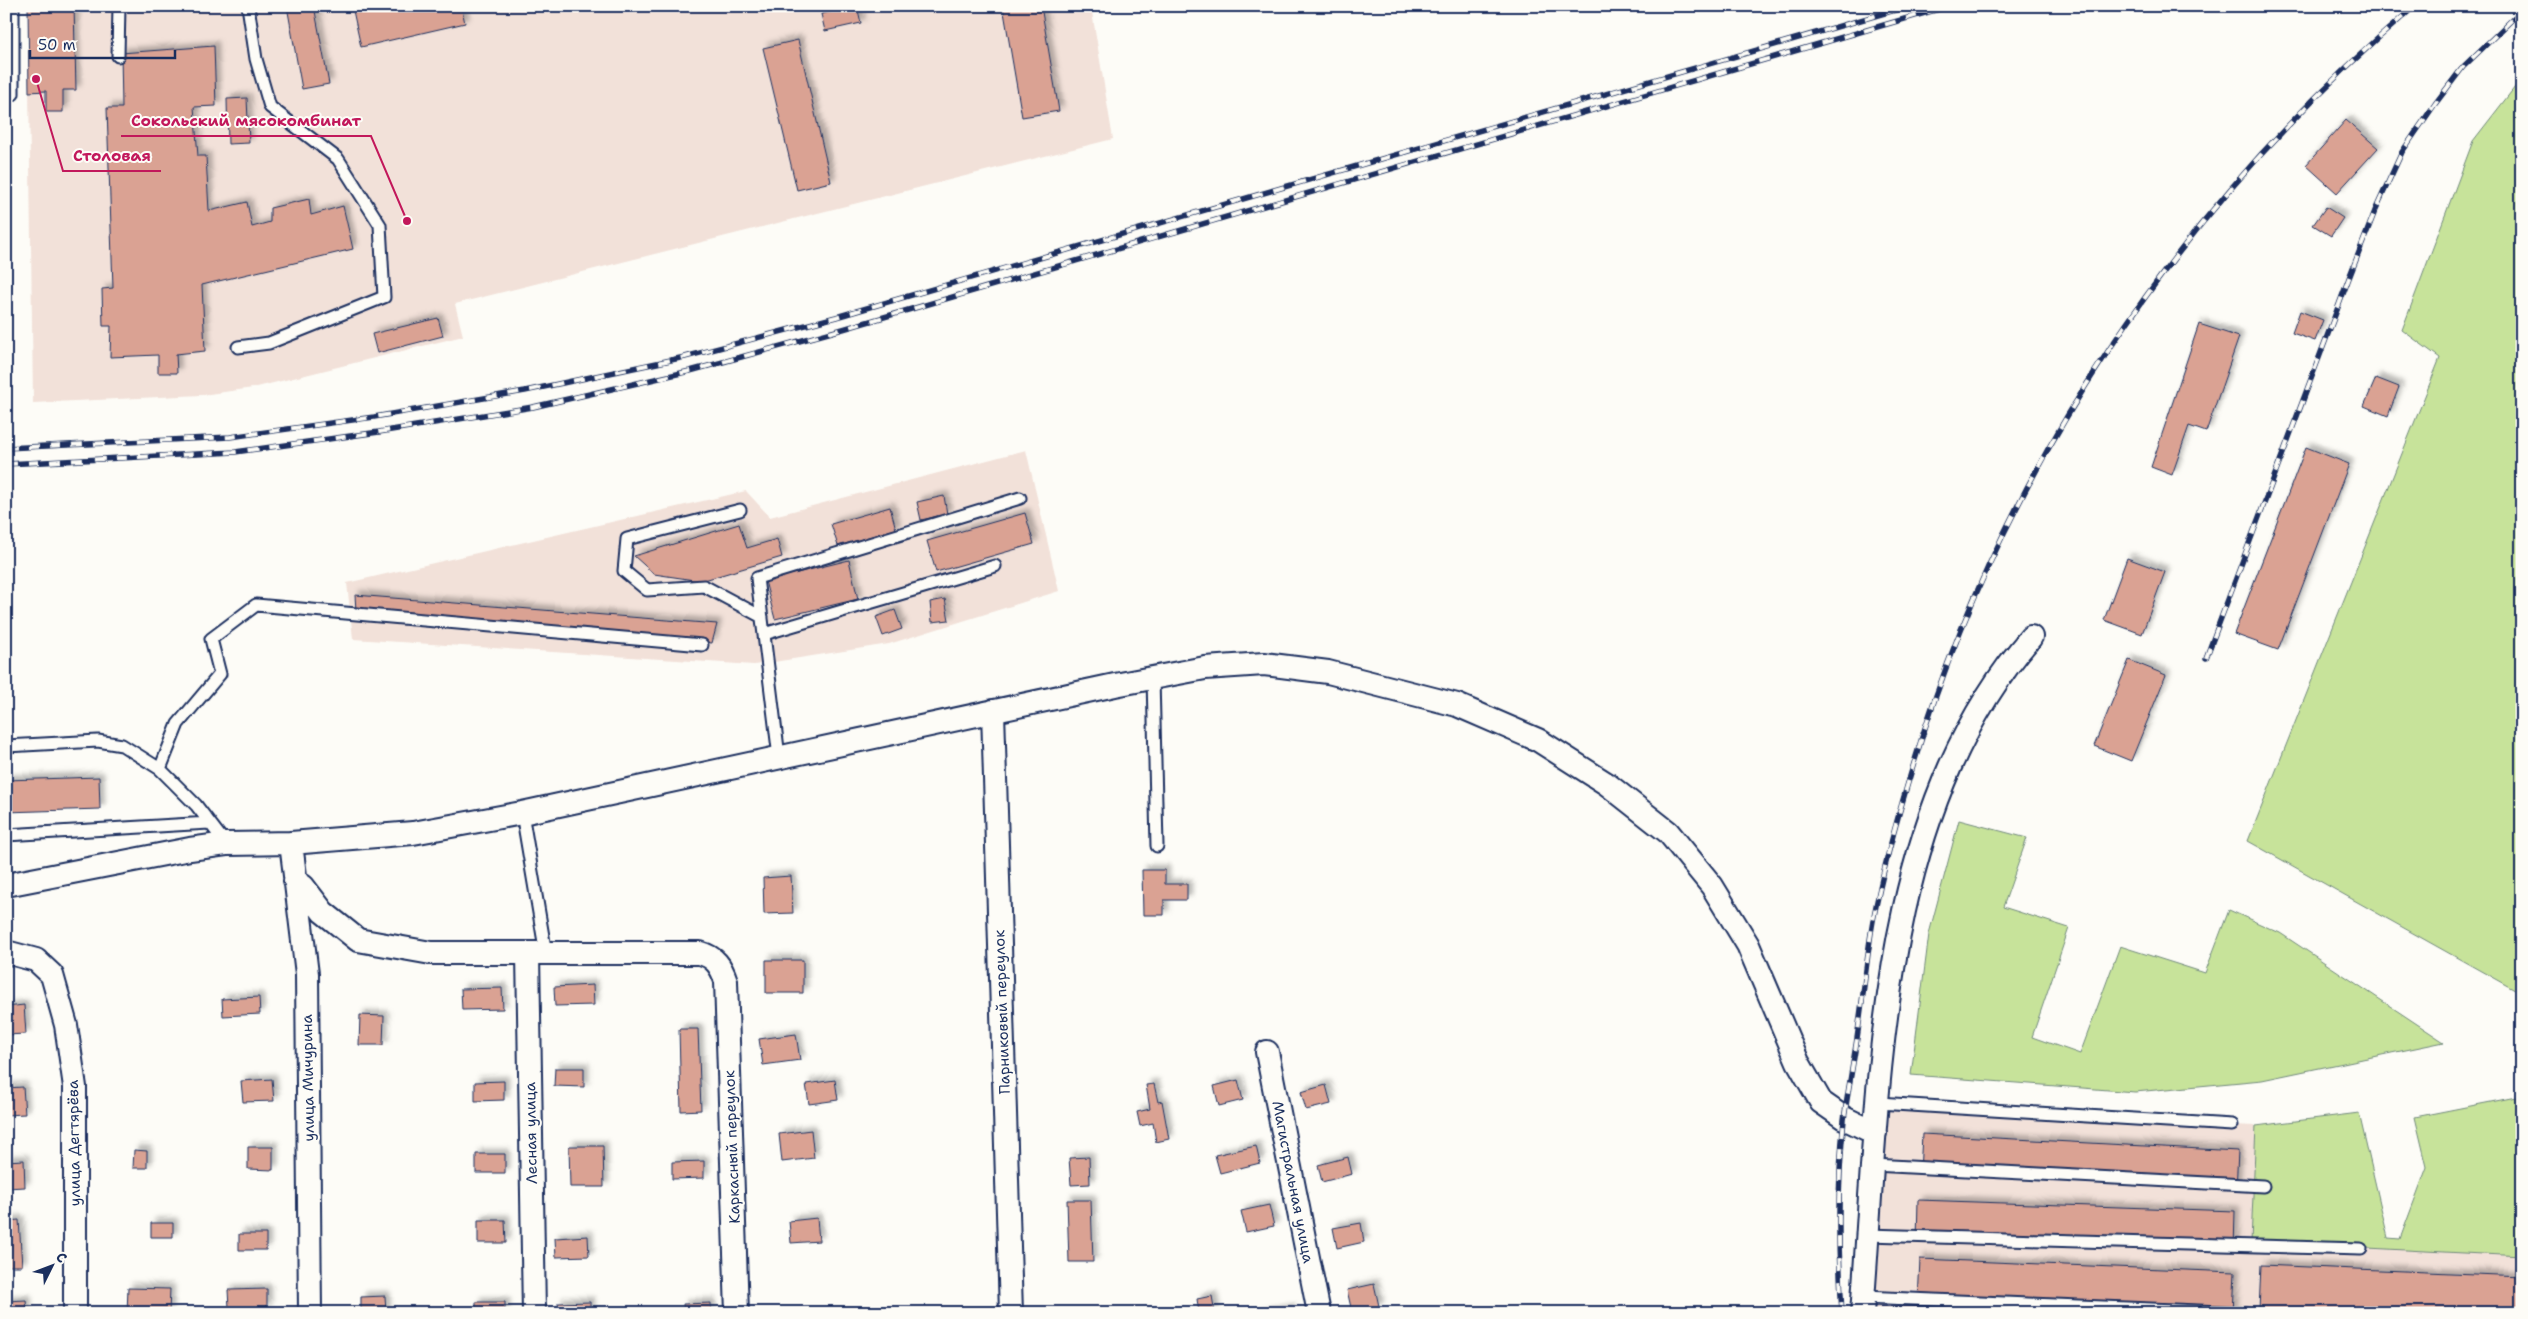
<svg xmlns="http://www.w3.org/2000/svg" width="2528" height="1319" font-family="'Shantell Sans',sans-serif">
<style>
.built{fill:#f2e1d9}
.green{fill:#c7e39a;stroke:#71897c}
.building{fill:#daa293;stroke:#1b2f5e;filter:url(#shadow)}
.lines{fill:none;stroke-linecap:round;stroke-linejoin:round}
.lane-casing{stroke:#1b2f5e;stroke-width:15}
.street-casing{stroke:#1b2f5e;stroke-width:26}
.lane{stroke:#fdfcf7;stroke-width:11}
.street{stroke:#fdfcf7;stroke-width:22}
.rail-casing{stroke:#1b2f5e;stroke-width:5.5}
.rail{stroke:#fdfcf7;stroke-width:4;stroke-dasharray:11;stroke-linecap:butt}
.labels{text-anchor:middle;stroke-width:4;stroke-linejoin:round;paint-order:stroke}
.street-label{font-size:15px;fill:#1b2f5e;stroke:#fdfcf7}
.leader{fill:none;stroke:#c2185b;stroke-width:2}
.callout-dot{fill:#c2185b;stroke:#fdfcf7;stroke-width:2}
.callout-label{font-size:16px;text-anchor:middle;font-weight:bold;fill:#c2185b;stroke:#fdfcf7;stroke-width:4;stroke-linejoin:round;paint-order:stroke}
</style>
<defs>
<filter id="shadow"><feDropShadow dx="4.5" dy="-4.5" stdDeviation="2.5" flood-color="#0004"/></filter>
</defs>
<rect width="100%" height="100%" fill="#fdfcf7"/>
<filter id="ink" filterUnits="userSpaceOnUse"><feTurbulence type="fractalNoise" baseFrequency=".02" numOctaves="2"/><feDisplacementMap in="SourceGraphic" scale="10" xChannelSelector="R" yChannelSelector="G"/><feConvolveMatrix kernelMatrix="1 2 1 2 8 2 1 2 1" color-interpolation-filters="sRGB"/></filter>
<g filter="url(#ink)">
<!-- built -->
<path class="built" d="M28,6H1091L1113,139L455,304L463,336L253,388L202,395L33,403Z
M1026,450L1059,591L889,644L754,665L353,639L347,583L746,491L770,517Z
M1889,1110L2256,1126L2251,1242L2522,1256V1313H1873L1871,1294Z"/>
<!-- green -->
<path class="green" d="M2522,78V994L2248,841L2440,358L2402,330L2473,141Z
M1959,820L2027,838L2003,907L2069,928L2032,1037L2080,1054L2120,946L2205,973L2229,910L2280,933L2444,1042L2262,1080L2135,1092L1911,1075L1929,934Z
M2516,1097L2522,1101V1256L2251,1242L2256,1126L2359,1113L2388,1238L2400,1239L2427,1167L2415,1117Z"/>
<!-- building -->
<path class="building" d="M28,6H74L76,90H63V112H46V91L29,92Z
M287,6H314L329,84L302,89Z
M352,6H461L465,23L361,47Z
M857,6L861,23L825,31L821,14Z
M1003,6H1041L1059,111L1022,117Z
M798,40L831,182L797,190L763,48Z
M214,46L216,106L194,107L198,156H206L209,211L247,202L252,227L270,222V208L309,199L311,215L343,206L353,249L202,285L205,351L176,354L177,373H158V355L110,357L111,326H103L102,289L113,288L107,108H122L121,53Z
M247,98L249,143L228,144L227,99Z
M2346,120L2378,148L2337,193L2306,165Z
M2326,207L2343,218L2331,236L2313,225Z
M2300,311L2323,320L2315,341L2292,333Z
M438,318L443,336L377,353L372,334Z
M2199,324L2239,337L2206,432L2189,426L2172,475L2151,467Z
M2376,378L2399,387L2388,416L2364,406Z
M2306,447L2349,464L2278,650L2234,634Z
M944,496L947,514L921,520L917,502Z
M890,507L896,529L838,546L831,524Z
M1025,513L1034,544L936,572L927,541Z
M739,524L747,548L777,539L782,557L701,581L654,574L634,556Z
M2127,558L2165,572L2142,634L2104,620Z
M849,560L858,599L775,619L765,581Z
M355,595L717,624L712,643L356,611Z
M945,599L949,620L932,622L930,602Z
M895,610L902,629L883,636L876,617Z
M2129,660L2166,675L2131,761L2094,746Z
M99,777L100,809L6,812V780Z
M1142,870H1165V884H1187V900H1164V915H1143Z
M791,876L793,913L764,914L763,878Z
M766,960H803V993H766Z
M593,985L594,1005L555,1006L554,987Z
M502,988L503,1009L462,1010L461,989Z
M259,997L260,1014L223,1016L222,999Z
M24,1005L26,1034L6,1035V1007Z
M360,1015L384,1016L383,1045H359Z
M679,1029H698L701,1110L681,1111Z
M796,1034L800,1060L763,1065L759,1039Z
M555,1068H584V1087L554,1086Z
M272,1079L274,1101L243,1102L241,1081Z
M835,1080L838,1100L809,1104L806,1084Z
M1238,1080L1243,1100L1219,1106L1214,1086Z
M504,1081V1100L475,1101V1082Z
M1154,1084L1158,1102L1162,1101L1169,1139L1156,1142L1153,1123L1140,1126L1137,1112L1150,1109L1146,1085Z
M1326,1085L1331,1104L1306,1110L1301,1092Z
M23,1087L25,1114L6,1115V1088Z
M811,1130L814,1158L782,1162L779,1134Z
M1922,1134L2238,1151L2236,1190L1920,1173Z
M569,1146H603L604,1187H570Z
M1256,1146L1260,1163L1220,1173L1215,1155Z
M248,1147H273V1170L248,1169Z
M134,1150L147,1151V1168H133Z
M476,1154H505V1173H476Z
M1089,1157L1090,1184L1071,1185L1069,1158Z
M1348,1157L1352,1174L1322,1182L1318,1165Z
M24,1160L25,1187L6,1188V1161Z
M704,1161V1178L672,1179V1162Z
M1067,1200H1091L1093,1262H1069Z
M1918,1200L2235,1211L2234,1250L1917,1240Z
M1269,1205L1274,1226L1246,1232L1241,1211Z
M817,1218L819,1241L791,1243L789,1221Z
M19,1220L22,1266H6V1221Z
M478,1220H505L506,1243H478Z
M151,1223H173V1237H151Z
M1361,1223L1364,1242L1337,1248L1333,1228Z
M239,1234H266V1250H239Z
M588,1236L589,1256L556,1257L555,1238Z
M1920,1259L2235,1272L2233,1313L1918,1301Z
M2261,1265L2522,1276V1313L2259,1311Z
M1374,1284L1379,1306L1352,1312L1347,1290Z
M128,1288L170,1289L169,1313H127Z
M267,1289V1308H229L228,1290Z
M385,1296L386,1312L361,1313V1297Z
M1212,1296L1215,1313H1199L1197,1299Z
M26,1300L27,1313H6V1301Z
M476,1302H505V1313H476Z
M590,1302V1313H559L558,1303Z
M711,1303V1313H684L683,1304Z
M1290,1308L1291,1313H1261V1312Z"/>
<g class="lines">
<defs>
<path id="lane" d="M13,6V94
M118,56L119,6
M238,347L269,343L384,297L380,225L338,159L270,107L256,59L248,6
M740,510L627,539L624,571L647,590L704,586L762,617
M764,634L995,566
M1153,678L1157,846
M6,746L98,741L122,745L160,769L196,805L226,844
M779,757L757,578L1020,498
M160,769L178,724L220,674L211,639L256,605L702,645
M522,813L546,954
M6,835L209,823
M1878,1103L2232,1125
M1873,1165L2263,1186
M1867,1235L2361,1249
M1863,1297L2246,1313"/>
<path id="street" d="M993,711L1011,1313
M291,843L307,974L310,1313
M295,881L303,886L323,912L358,940L431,953H700C715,957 721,966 726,981L737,1313
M6,885L190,849L226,844L291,843L413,833L522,813L1115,685L1205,668L1264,664L1328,672L1457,705L1538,740L1607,784L1668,832L1712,886L1748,945L1798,1062L1821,1102L1844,1118L1875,1133
M6,952L36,960L52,975L66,1025L75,1087V1313
M528,954L534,1313
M1267,1052L1319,1313
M1862,1313C1880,1087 1875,818 2031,637"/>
</defs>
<!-- lane casing -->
<use href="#lane" class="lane-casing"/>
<!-- street casing -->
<use href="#street" class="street-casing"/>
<!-- lane -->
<use href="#lane" class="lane"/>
<!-- street -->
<use href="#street" class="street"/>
<defs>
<path id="rail" d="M6,448L230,437L374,417L525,391L685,357L836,317L1909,6
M6,464L235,452L379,432L533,407L690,371L843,329L1949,6
M2206,658L2349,278L2375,211L2402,152L2435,104L2463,67L2522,10
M1842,1313C1838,1250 1837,1183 1844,1120C1848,1088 1855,1056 1859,1024C1864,990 1867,955 1873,921C1883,868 1898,815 1914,763C2003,468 2180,205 2415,6"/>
</defs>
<!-- rail casing -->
<use href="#rail" class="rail-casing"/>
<!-- rail -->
<use href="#rail" class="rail"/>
</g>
</g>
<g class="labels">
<!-- street labels -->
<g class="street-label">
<text transform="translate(1002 1012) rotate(-92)" y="5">Парниковый переулок</text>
<text transform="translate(308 1078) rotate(-91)" y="5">улица Мичурина</text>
<text transform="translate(531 1133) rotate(-91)" y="5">Лесная улица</text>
<text transform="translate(74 1143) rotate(-91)" y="5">улица Дегтярёва</text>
<text transform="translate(732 1147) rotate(-92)" y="5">Каркасный переулок</text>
<text transform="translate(1293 1182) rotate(79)" y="5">Магистральная улица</text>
</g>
</g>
<!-- callouts -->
<path class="leader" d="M407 221L371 136H121M36 79L63 171H161"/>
<g class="callout-dot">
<circle cx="407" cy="221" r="5"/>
<circle cx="36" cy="79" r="5"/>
</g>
<g class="callout-label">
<text x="246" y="126">Сокольский мясокомбинат</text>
<text x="112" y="161">Столовая</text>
</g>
<!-- margin -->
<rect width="2528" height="1319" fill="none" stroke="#fdfcf7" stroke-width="25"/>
<rect x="12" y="12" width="2503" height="1294" fill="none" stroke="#1b2f5e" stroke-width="2" filter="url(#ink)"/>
<!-- north arrow -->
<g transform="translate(52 1266) rotate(48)" stroke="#fdfcf7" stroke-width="4" paint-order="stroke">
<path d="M0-4L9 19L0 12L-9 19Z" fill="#1b2f5e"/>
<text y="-8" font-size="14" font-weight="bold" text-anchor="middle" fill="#1b2f5e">С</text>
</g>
<!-- scale -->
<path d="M30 50v8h145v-8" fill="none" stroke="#1b2f5e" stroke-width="2.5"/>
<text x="38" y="50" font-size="15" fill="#1b2f5e" stroke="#fdfcf7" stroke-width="4" paint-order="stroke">50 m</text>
</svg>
